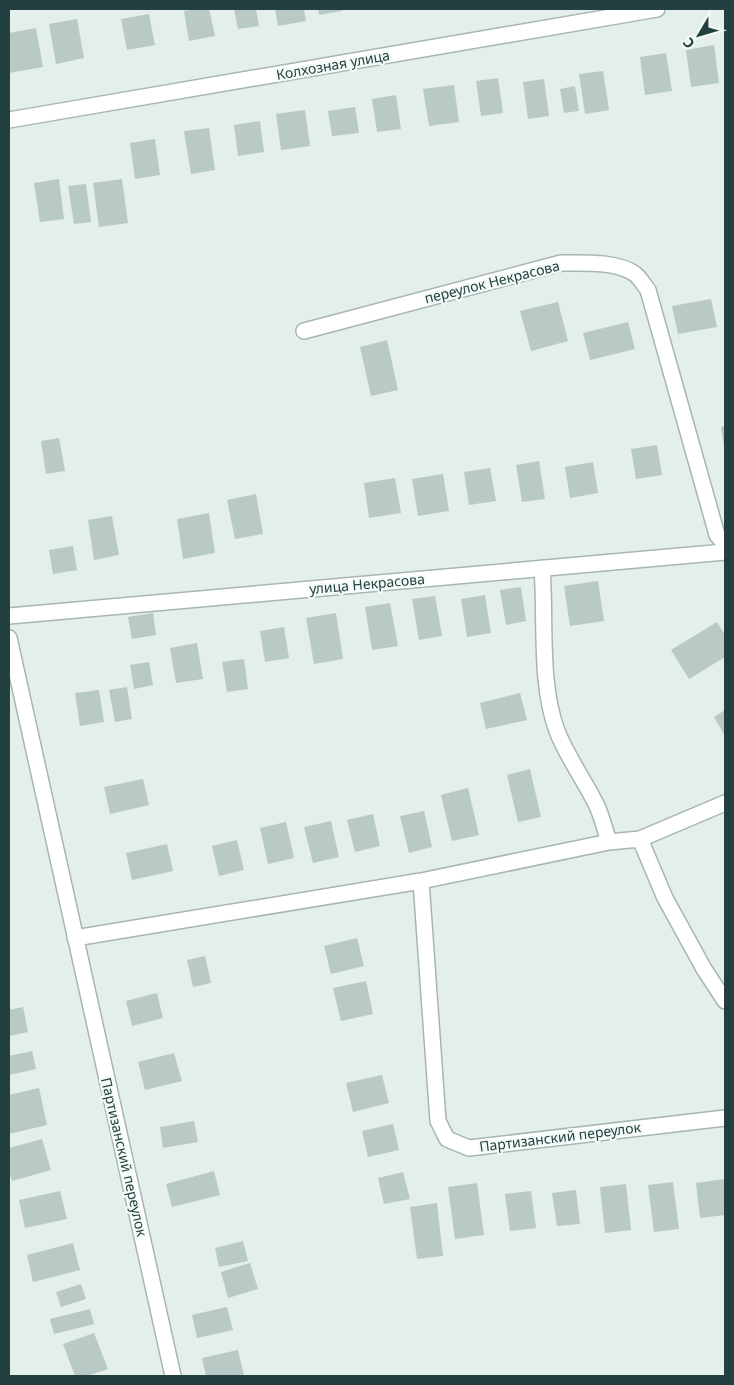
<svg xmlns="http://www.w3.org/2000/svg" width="734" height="1385" font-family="'Noto Sans',sans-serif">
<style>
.building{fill:#b9c9c5}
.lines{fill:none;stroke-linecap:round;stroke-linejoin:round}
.street-casing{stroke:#a6b6b4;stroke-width:18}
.street{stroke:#fff;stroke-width:15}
.labels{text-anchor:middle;stroke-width:4.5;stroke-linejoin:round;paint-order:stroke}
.street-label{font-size:14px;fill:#22403f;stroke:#f4faf8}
</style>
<rect width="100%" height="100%" fill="#e4eeeb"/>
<!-- building -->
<path class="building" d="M196,9H209L215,36L189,41L184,11Z
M234,9H256L259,26L238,29Z
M275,9H304L306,21L278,26Z
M318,9H342V11L319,15Z
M149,14L155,45L127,50L121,19Z
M77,19L84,58L56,64L49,24Z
M36,28L43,67L9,73V33Z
M714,45L719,83L691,87L686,50Z
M666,53L672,91L645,95L640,57Z
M603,71L609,110L585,114L579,74Z
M498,78L503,113L481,116L476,81Z
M544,79L549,116L528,119L523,82Z
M454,85L459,122L429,126L423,89Z
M575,86L579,111L564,113L560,89Z
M396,95L401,129L377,132L372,99Z
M355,107L359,133L332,136L328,111Z
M305,110L310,146L281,150L276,114Z
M260,121L264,152L238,156L234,125Z
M209,128L215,170L191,174L184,131Z
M155,139L160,175L135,179L130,143Z
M59,179L64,219L40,222L34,183Z
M122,179L128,223L99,227L93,183Z
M86,184L91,222L74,224L68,186Z
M711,299L717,327L678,334L672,306Z
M558,302L568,341L531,351L520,311Z
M628,322L635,349L590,360L583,333Z
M387,340L398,390L371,396L360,347Z
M725,426V447H724L721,427Z
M59,438L65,471L46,474L41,441Z
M657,445L662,475L636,479L631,449Z
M539,461L545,499L522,502L516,465Z
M593,462L598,493L570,498L565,467Z
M490,468L496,501L469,505L464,472Z
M443,474L449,511L418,516L412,479Z
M395,478L401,513L369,518L364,483Z
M256,494L263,534L235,539L227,500Z
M209,513L215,553L183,559L177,519Z
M112,516L119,555L94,560L88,520Z
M73,546L77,570L53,574L49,550Z
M598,581L604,621L570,626L564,586Z
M521,587L526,621L506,625L500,590Z
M485,595L491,633L467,637L461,599Z
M435,596L442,636L419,640L412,599Z
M390,603L398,646L372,650L365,607Z
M153,613L156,635L132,639L128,617Z
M336,613L343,659L314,664L306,618Z
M717,622L725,635V657L689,679L671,650Z
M284,627L289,658L265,662L260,631Z
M197,643L203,679L176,683L170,648Z
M244,659L248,689L227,692L222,662Z
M149,662L153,685L134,689L130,665Z
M127,687L132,719L115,722L109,690Z
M99,690L104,722L80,726L75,693Z
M520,693L527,720L486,729L480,703Z
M725,710V736L714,717Z
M530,769L541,817L518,822L507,775Z
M143,779L149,805L110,814L104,787Z
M468,788L479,835L452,841L441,795Z
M424,811L432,847L409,853L400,816Z
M373,814L380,846L355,852L347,820Z
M331,821L339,857L313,863L304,827Z
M286,822L294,858L268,864L260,828Z
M237,840L244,870L219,876L212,846Z
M167,844L173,871L132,880L126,853Z
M357,938L364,966L331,974L324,946Z
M205,956L211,983L193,987L187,960Z
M366,981L373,1014L341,1021L333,988Z
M157,993L163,1018L132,1026L126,1001Z
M23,1007L28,1032L9,1036V1010Z
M32,1051L36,1069L9,1075V1056Z
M174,1053L182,1081L145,1090L138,1062Z
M382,1075L389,1103L353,1112L346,1083Z
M39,1088L47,1125L9,1134V1095Z
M194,1121L198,1142L163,1148L160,1127Z
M393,1124L399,1150L368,1157L362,1131Z
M42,1139L51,1170L12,1181L9,1170V1148Z
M214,1171L220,1195L172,1207L166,1184Z
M403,1172L410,1199L384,1204L378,1178Z
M725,1179V1215L700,1218L696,1183Z
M673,1182L679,1229L654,1232L648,1185Z
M477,1183L484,1235L455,1239L448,1187Z
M626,1184L631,1230L605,1233L600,1187Z
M576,1190L580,1224L557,1226L552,1193Z
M60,1191L67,1219L25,1228L19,1200Z
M531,1191L536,1228L510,1231L505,1194Z
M437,1203L443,1256L417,1259L410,1207Z
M243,1241L248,1261L219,1267L215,1248Z
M73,1243L80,1270L33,1282L27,1255Z
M250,1263L258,1289L228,1298L221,1272Z
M81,1284L86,1299L61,1307L56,1292Z
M227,1307L233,1330L197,1338L192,1315Z
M90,1309L94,1324L54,1334L50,1319Z
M94,1333L108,1369L87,1376H75L63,1344Z
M238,1350L244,1375L206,1376L202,1358Z"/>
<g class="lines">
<defs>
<path id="street" d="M9,120L657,9
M304,331L561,263C583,263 617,261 635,274C640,278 644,285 648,290L717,535L725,544
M9,616L725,552
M9,638L173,1376
M640,839L665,898L704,969L725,1001
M609,842L640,839L725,803
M421,881L438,1121L447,1139L469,1148L725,1118
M75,938L421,881L609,842C605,830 602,817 597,806C585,781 567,757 557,731C539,683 546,619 542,568"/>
</defs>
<!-- street casing -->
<use href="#street" class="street-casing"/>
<!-- street -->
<use href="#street" class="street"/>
</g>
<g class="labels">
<!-- street labels -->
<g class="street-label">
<text transform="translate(333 65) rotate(-10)" y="5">Колхозная улица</text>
<text transform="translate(492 282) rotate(-14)" y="5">переулок Некрасова</text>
<text transform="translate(367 584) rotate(-5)" y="5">улица Некрасова</text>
<text transform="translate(560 1137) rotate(-7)" y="5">Партизанский переулок</text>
<text transform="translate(124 1157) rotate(77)" y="5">Партизанский переулок</text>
</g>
</g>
<!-- border -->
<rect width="734" height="1385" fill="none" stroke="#22403f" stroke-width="20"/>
<!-- north arrow -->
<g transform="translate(699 35) rotate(232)" stroke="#f4faf8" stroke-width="4" paint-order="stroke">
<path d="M0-4L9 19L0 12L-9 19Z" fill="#22403f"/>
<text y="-8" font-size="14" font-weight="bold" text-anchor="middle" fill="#22403f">С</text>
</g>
</svg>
